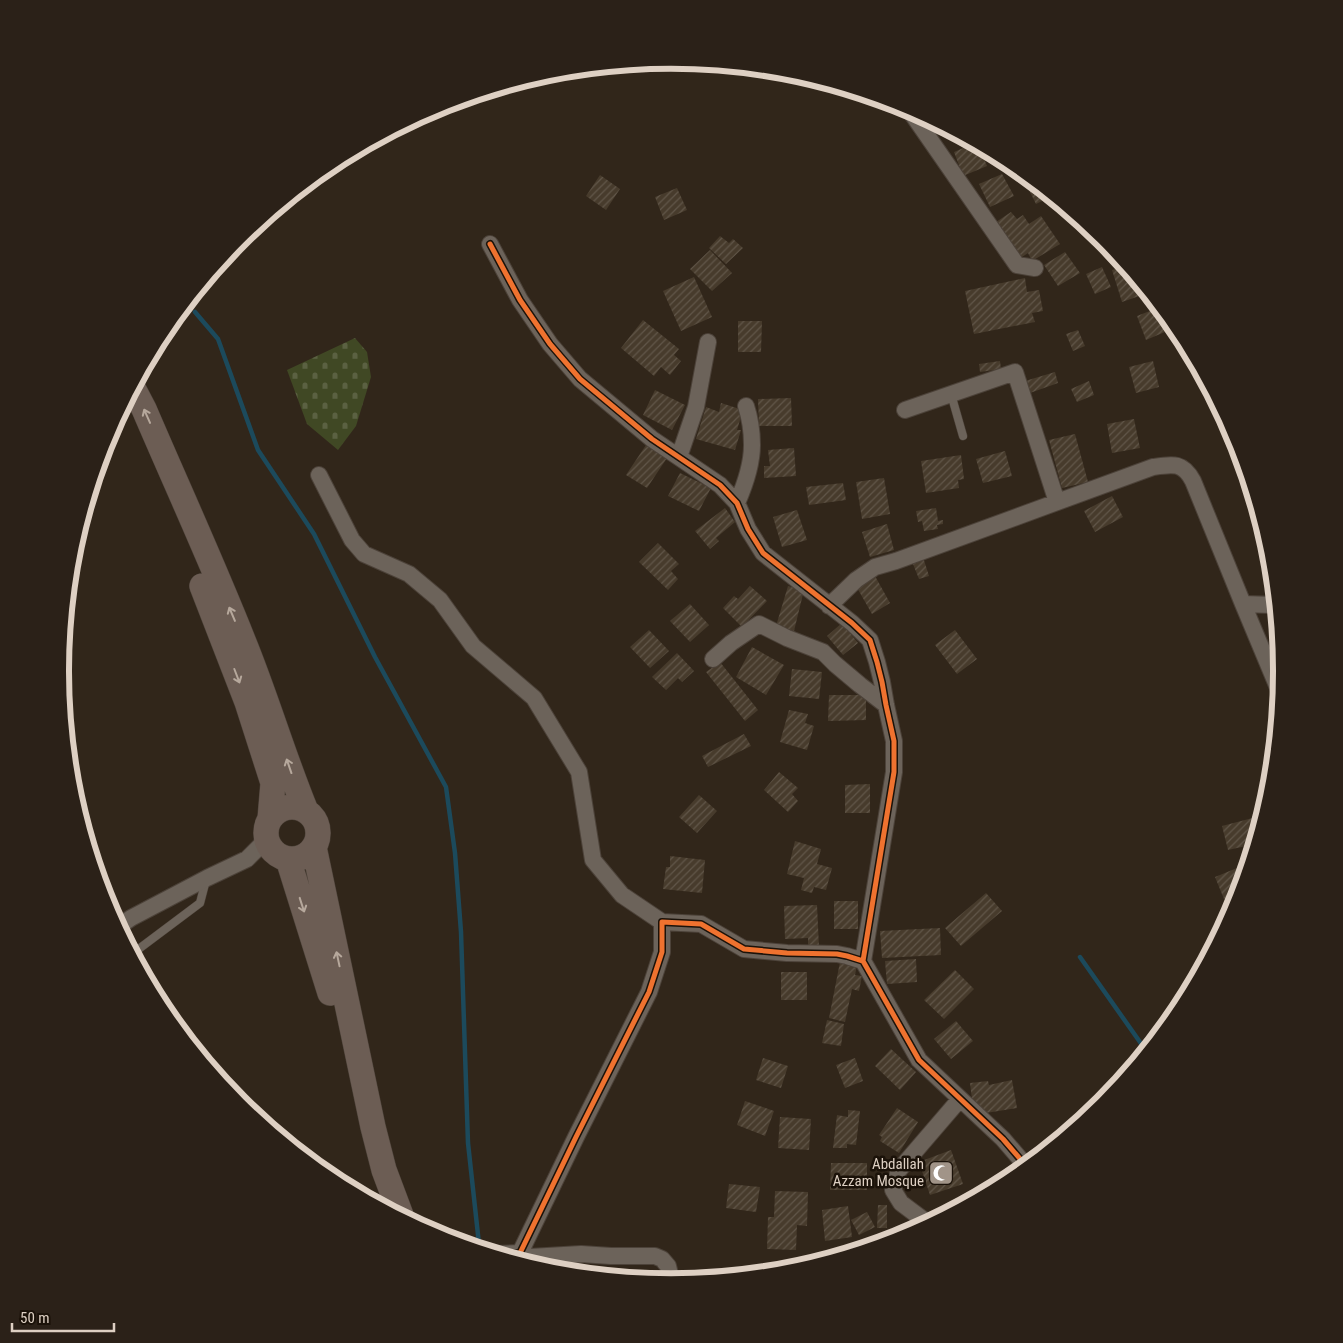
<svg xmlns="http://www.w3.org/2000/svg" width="1343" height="1343" font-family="'Roboto Condensed',sans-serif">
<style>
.cemetery{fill:url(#cemetery-stones)}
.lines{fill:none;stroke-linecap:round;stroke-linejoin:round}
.stream{stroke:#1c4a5c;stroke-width:4.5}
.building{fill:url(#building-hatch)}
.lane-casing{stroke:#4c4239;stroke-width:9}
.street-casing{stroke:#4c4239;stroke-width:18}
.primary-casing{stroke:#4c4239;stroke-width:26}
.lane{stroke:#6c635a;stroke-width:8}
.street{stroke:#6c635a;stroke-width:16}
.primary{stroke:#6c5d54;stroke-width:25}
.cycleway-casing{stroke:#1b1209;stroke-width:8}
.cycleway{stroke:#ef722f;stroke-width:5}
.oneway{stroke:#b6a89c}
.labels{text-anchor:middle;stroke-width:5;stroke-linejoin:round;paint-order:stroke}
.poi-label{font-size:15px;fill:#ded0c3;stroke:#1b1209;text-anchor:end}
.rim{fill:none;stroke:#ded0c3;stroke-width:6}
</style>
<defs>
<pattern id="cemetery-stones" width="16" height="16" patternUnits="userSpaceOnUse" patternTransform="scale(1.25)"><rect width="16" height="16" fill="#404824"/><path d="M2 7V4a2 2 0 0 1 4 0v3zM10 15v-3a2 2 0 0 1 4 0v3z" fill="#5b6142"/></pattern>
<pattern id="building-hatch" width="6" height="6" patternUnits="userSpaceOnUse" patternTransform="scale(1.25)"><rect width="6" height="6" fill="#473b2c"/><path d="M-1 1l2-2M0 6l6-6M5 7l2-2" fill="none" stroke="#615649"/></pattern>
</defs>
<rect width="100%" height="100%" fill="#31261a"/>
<!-- cemetery -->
<path class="cemetery" d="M355,338L367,352L371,377L356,426L338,450L307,424L287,370Z"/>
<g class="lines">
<!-- stream -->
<path class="stream" d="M195,312L218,339L258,450L314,534L375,657L446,787L455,853L461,932L468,1143L479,1244
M1080,957L1147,1052"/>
</g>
<!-- building -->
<path class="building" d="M975,143L979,146L987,166L963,176L954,152Z
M1002,174L1014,196L990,207L979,184Z
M600,175L620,189L606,210L586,196Z
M1032,180L1052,196L1036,204L1025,182Z
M677,188L687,210L664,220L655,197Z
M1011,212L1017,219L1023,215L1029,224L1041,216L1060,244L1032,261L1028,253L1019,259L996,222Z
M720,236L729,243L733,239L743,248L726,264L709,248Z
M710,250L732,273L712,291L690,269Z
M1065,252L1080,273L1058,286L1044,265Z
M1118,259H1120L1148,293L1122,302L1112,270L1121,267Z
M1102,267L1111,287L1095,294L1086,274Z
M694,277L712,317L681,331L663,291Z
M1025,278L1027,292L1039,290L1043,311L1032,313L1035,322L974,334L965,291Z
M1160,307L1166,315L1172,329L1146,340L1137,316Z
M643,320L679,349L674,355L681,361L670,375L661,367L654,376L621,348Z
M738,321H762L761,352H738Z
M1078,330L1085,346L1073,351L1066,334Z
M1000,361L1001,369L980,372L979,364Z
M1153,361L1159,387L1136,393L1129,367Z
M1055,372L1058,383L1030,393L1025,381Z
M1089,381L1094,395L1077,402L1071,389Z
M655,390L685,405L672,430L643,415Z
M791,398L792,426H759L758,399Z
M721,403L743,410L737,430H741L735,450L696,439L706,407L719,412Z
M1134,419L1140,448L1112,453L1107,424Z
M1075,434L1088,482L1062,488L1049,440Z
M648,442L669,455L647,488L626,475Z
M794,448L796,476L764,478V466H770L768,450Z
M1005,451L1012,476L983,483L976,459Z
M961,455L964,479L958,480L959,488L926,493L921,461Z
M680,473L711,488L699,511L668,496Z
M884,478L890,514L862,519L856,482Z
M843,483L846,500L809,505L806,487Z
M1112,496L1123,517L1095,532L1084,511Z
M725,508L735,522L716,538L719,541L710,549L695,531Z
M936,508L938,521L943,520V524L937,525L938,529L924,531L922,521L918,522L916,511Z
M797,510L807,540L782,547L773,517Z
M887,524L894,550L870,557L862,532Z
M658,543L679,564L671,571L678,579L668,590L639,562Z
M922,554L929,576L919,579L911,559Z
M875,576L890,603L872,614L856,586Z
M750,586L767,601L742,627L723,608L734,596L738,599Z
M788,586L804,590L794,631L776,626Z
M690,604L709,625L690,642L670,621Z
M842,623L858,643L843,655L827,636Z
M649,630L669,651L650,668L630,647Z
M955,630L977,659L957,674L935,645Z
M752,647L784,665L766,695L736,677Z
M677,653L694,671L682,682L678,678L666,690L652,677Z
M720,662L758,710L745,721L706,672Z
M792,669L822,672L819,699L789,696Z
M829,695H866V720L828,721Z
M789,710L808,714L805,723L814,726L807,750L780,742Z
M744,734L751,746L708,767L702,756Z
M779,772L798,788L792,794L798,801L788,812L764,790Z
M870,784V813H845V785Z
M699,795L717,811L697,833L679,817Z
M1264,815L1255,844L1228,850L1222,826Z
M795,841L821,849L817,864L832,868L826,890L814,887L812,893L801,890L804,878L787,874Z
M670,856L705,860L702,893L663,889L666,867H670Z
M1242,866L1246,875L1240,893L1224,899L1215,877Z
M986,893L1002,911L961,946L945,928Z
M834,901H858V929H834Z
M817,905L819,947H808V938L785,939L784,906Z
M940,928L941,955L882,958L880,931Z
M916,959L917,982L887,984L885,961Z
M840,962L857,965L855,975L862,976L859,991L852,989L845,1022L829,1018Z
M955,970L974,989L944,1019L924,1000Z
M781,972H807V1000H781Z
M827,1020L844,1024L841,1046L822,1043Z
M956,1021L973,1041L951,1059L934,1039Z
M891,1049L916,1072L900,1090L875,1066Z
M763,1058L788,1066L781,1088L756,1080Z
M855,1058L863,1081L845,1088L836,1065Z
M1012,1080L1017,1108L986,1113L972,1099L970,1083L988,1081L989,1085Z
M745,1101L774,1111L765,1136L737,1125Z
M897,1108L918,1122L899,1153L880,1141L882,1137L879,1135Z
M848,1110L860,1111L856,1145L847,1144V1148H833L837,1115L848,1117Z
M780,1117L811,1119L809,1150L778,1148Z
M951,1150L963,1184L930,1195L919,1162Z
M831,1163H867V1190H830Z
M729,1184L760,1187L756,1212L726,1208Z
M775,1191L808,1192L807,1226L797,1225L796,1250L767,1249L768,1217H774Z
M878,1205H887V1228H877Z
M848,1206L852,1237L825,1241L822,1210Z
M867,1212L875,1227L859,1235L851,1220Z"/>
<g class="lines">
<defs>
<path id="lane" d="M216,267L227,261L247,233
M951,394L963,436
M132,954L200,903L206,880"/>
<path id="street" d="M908,108L1017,265L1035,268
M490,244L520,300L550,344L580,379L652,439L720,485L737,503L748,529L763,553L852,623L870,640L877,662L882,682L886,705L894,741V772L863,961
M905,410L1015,372L1057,502
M679,457L696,407L708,342
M319,475L352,540L364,554L409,574L440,600L473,646L534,698L579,772L593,860L622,895L662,922
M737,503C744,487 752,463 752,445C752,432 750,418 746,406
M1243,604L1276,605
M829,606L856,580L875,567L896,561L1153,467C1173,464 1183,462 1193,481L1243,604L1281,695
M713,659L731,643L759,624L787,638L823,652L835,664L860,685L886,705
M118,927L131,918L207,878L247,859L267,839
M929,1224L901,1203L893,1190L899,1170L960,1099
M520,1253L530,1257L581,1254L611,1256H655L662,1259L668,1266L672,1283
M495,1254L520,1253L576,1137L649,992L662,952V922L701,924L744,949L787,953L837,954L847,956L863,961L919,1060L1003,1139L1027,1167"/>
<path id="primary" d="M133,388L144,409C177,486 212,562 243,640C266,696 283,755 306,811
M202,586L247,702L273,783L270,819
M266 833a26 26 0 1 1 52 0a26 26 0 1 1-52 0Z
M314,847L373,1127L384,1170L402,1218
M288,859L330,993"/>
</defs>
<!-- lane casing -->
<use href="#lane" class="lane-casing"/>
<!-- street casing -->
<use href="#street" class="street-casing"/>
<!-- primary casing -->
<use href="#primary" class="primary-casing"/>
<!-- lane -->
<use href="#lane" class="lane"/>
<!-- street -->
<use href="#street" class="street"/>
<!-- primary -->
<use href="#primary" class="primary"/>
<defs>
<path id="cycleway" d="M490,244L520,300L550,344L580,379L652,439L720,485L737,503L748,529L763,553L852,623L870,640L877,662L882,682L886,705L894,741V772L863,961
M495,1254L520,1253L576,1137L649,992L662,952V922L701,924L744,949L787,953L837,954L847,956L863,961L919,1060L1003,1139L1027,1167"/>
</defs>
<!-- cycleway casing -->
<use href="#cycleway" class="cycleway-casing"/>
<!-- cycleway -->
<use href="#cycleway" class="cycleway"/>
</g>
<!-- one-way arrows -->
<defs><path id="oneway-shaft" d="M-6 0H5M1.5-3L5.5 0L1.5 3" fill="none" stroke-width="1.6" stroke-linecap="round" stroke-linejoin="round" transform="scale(1.25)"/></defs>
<g class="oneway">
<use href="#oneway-shaft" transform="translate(147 416) rotate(-114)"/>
<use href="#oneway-shaft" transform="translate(232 614) rotate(-113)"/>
<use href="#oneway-shaft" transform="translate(237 676) rotate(69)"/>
<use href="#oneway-shaft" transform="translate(289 766) rotate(-109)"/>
<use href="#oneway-shaft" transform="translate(302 905) rotate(72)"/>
<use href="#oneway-shaft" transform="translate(338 959) rotate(-102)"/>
</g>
<!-- icons -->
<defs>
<symbol id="mosque-square" viewBox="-11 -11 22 22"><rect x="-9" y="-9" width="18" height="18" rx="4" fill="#a19488" stroke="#1b1209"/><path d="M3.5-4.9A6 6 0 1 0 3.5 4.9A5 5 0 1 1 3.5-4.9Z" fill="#fff"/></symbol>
</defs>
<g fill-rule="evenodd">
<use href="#mosque-square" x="927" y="1159" width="28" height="28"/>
</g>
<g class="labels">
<!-- poi labels -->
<g class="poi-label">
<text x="924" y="1169">Abdallah<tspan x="924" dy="17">Azzam Mosque</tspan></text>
</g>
</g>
<!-- crop -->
<path d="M0 0H1343V1343H0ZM69 671a602 602 0 1 1 1204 0a602 602 0 1 1-1204 0Z" fill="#2b2118" fill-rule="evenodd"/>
<path class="rim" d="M69 671a602 602 0 1 1 1204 0a602 602 0 1 1-1204 0Z"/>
<!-- scale -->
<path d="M12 1323v8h102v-8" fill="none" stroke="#ded0c3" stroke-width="2.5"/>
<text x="20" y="1323" font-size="15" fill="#ded0c3" stroke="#1b1209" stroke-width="4" paint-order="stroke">50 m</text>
</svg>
